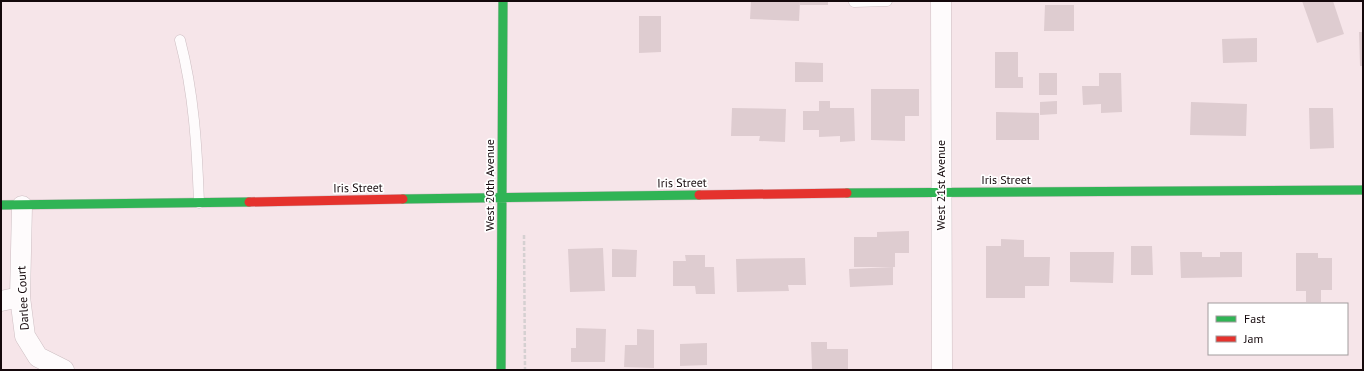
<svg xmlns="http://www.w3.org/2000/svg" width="1364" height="371" font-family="'PT Sans',sans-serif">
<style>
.building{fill:#deccd0}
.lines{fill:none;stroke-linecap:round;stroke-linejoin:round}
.lane-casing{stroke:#cdbec2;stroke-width:11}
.street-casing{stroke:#cdbec2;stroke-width:21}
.fast-casing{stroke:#cdbec2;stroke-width:10}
.jam-casing{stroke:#cdbec2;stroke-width:10}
.path{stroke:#d5d0d1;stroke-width:2.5;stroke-dasharray:4 2;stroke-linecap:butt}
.lane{stroke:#fefbfc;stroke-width:10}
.street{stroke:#fefbfc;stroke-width:20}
.fast{stroke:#30b455;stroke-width:9}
.jam{stroke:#e5322d;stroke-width:9}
.labels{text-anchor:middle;stroke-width:3.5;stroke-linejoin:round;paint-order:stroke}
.street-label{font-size:12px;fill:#14080b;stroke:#fff}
</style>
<rect width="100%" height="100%" fill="#f6e5e9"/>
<!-- building -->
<path class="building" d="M751,1H800L799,21L750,19Z
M800,1H828V5H800Z
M1302,1H1333L1344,34L1317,43Z
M1045,5H1074V31H1044Z
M639,16H661V52L639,53Z
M1359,32H1363V66H1360Z
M1257,38V62L1223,63L1222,39Z
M995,52H1018V77H1023V88H995Z
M795,62L823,63V82H795Z
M1039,73H1057V95H1039Z
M1099,73H1121L1122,112L1101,113V104L1083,105L1082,86H1099Z
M871,89H919V116H905V141L871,140Z
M819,101H830V108H854L855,141L840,142V136L819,137V130H803V111H819Z
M1057,101V114L1040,115V102Z
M1191,102L1247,104L1246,136L1190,135Z
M732,108L786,109L785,142L759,141L760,136H731Z
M1309,108H1333L1334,148L1310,149Z
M996,112L1039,113V140H996Z
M909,231V253H895V267H854V237H877V232Z
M1001,239L1024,240V257H1050L1049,286H1025V298H986V246H1001Z
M1131,246H1152L1153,275H1131Z
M603,248L605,291L570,292L568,249Z
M612,249L637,250L636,277H612Z
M1070,252H1114L1113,283L1070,282Z
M1180,252H1202V257H1220V252H1242V277L1181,278Z
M1296,253H1318V258H1332V290H1321V302H1306V291H1296Z
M685,255H705V267H714L715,294H696L695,286H673V261H686Z
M805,258L806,285H788L789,291L737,292L736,259Z
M893,267V285L850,287L849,269Z
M576,328L606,329L605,362H571V348H576Z
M637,329L654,330V368L624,367L625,345H637Z
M811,342H827V349H848V370H812Z
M707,343V365L680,366V344Z"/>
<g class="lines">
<defs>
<path id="lane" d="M854,2L887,1
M180,40C194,93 197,148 199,203"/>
<path id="street" d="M941,1L942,370
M22,206L20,297L25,336L38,357L64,370
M1,301L20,297"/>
<path id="fast" d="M847,193L1363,190
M403,199L699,195
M1,205L249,202
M501,370L503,1"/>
<path id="jam" d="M699,195L847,193
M249,202L403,199"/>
</defs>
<!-- lane casing -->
<use href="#lane" class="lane-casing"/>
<!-- street casing -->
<use href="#street" class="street-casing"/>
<!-- fast casing -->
<use href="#fast" class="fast-casing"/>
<!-- jam casing -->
<use href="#jam" class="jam-casing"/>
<!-- path -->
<path class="path" d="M524,235L525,370"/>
<!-- lane -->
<use href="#lane" class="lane"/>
<!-- street -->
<use href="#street" class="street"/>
<!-- fast -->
<use href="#fast" class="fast"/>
<!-- jam -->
<use href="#jam" class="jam"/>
</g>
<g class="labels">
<!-- street labels -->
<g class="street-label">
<text x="1006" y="184">Iris Street</text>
<text transform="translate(682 183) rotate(-1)" y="4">Iris Street</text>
<text transform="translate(490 185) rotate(-90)" y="4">West 20th Avenue</text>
<text transform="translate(941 185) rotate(-90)" y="4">West 21st Avenue</text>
<text transform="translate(358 188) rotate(-1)" y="4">Iris Street</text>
<text transform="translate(23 298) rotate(-93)" y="4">Darlee Court</text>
</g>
</g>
<!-- border -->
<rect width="1364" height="371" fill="none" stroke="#14080b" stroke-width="4"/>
<!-- legend -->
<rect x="1208" y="303" width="140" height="52" fill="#ffffff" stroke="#a19c9d"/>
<rect x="1216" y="316" width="20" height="6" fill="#30b455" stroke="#a19c9d"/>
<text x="1244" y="323" font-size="12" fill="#14080b">Fast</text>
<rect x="1216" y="336" width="20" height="6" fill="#e5322d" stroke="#a19c9d"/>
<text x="1244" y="343" font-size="12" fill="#14080b">Jam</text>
</svg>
